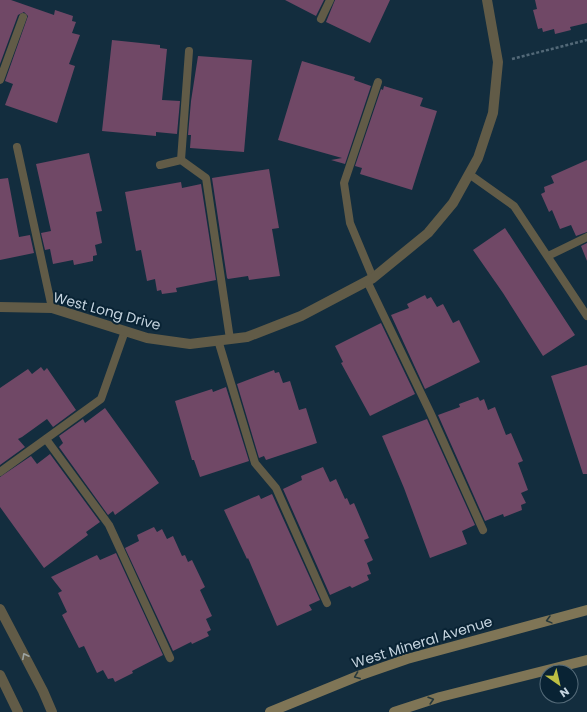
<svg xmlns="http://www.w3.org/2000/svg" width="587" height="712" font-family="Poppins,sans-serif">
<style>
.building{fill:#704866}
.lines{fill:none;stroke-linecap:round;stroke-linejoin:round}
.path{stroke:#536978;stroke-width:2.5;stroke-dasharray:3 2;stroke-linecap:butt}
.lane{stroke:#615b47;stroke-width:8}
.street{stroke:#615b47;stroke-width:10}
.secondary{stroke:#7f7556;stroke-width:10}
.oneway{stroke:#26383c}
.oneway2{stroke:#9da4a2}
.labels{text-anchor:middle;stroke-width:4;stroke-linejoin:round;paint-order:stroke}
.street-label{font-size:14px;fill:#c5d4df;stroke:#092334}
</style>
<rect width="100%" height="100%" fill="#132d3e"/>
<!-- building -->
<path class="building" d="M0,0H11L54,15L55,10L73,16L72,21L76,22L72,33L80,35L69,64L75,66L57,123L5,105L13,84L5,81L28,16L24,12L18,15L0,64Z
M285,0H324L316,16Z
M335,0H390L370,43L326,22Z
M535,0H587V23L570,27L571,30L555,34L554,29L543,32L542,28L538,29L533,10L537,9Z
M112,40L160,45V48L167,49L162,100L180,101L177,134L156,132V136L102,131Z
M198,56L252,60L244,152L190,148L191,135H188L191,101Z
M302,61L355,77L354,80L371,86L345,164L331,160L342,158L278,140Z
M384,86L423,98L420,106L437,111L412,190L360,174L362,168L355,166L381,89L383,90Z
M89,153L102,211L96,212L102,243L95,245L97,255L93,256V261L74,265L73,260L53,264L50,249L45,250L41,233L51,231L36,164Z
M587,160V232L576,236L571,225L560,229L552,210L549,212L541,194L545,192L544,187L554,183L551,176Z
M269,169L279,228L272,229L280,276L249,280L248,276L228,279L227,278L212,178Z
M8,178L19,237L30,235L34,253L0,260V179Z
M181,182L182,188L201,184L216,280L176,288L177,292L162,294L161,290L157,291L155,279L147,281L141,250L136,251L125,192Z
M505,228L575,335L543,356L503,293L473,250Z
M587,243V261L581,246Z
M425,295L427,299L431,297L437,307L443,304L453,323L459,320L480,362L425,389L391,315L409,308L407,304Z
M381,323L415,394L370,416L341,363L343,362L335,346Z
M587,365V474H583L551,376Z
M41,367L44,371L47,368L76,410L53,427L47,419L22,437L18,439L25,447L0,465V388L28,369L32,374Z
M274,370L275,373L279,372L283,383L290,381L299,410L306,408L317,443L266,460L264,456L259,458L237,384Z
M226,387L249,461L200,477L194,460H192L175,401L212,389L213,392Z
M478,397L480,401L484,399L488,410L495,407L506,435L511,433L523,461L518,463L528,490L521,493L526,503L521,505L522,510L504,517L503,514L485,521L438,415L460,407L459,404Z
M105,408L159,483L115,515L113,511L108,515L59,447L63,443L59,436L83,419L85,423Z
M427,419L475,525L462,531L467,544L430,558L404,488L382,436Z
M50,454L100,522L86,532L88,535L44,568L0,507V477L31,456L37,464Z
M323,467L330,482L336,479L345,499L347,498L350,505L354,503L369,538L364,540L373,560L367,563L371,574L367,575L369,580L352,588L350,586L330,595L283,489L302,480L301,476Z
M272,494L320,600L309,605L312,610L277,626L248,558L247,559L224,510L259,495L261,499Z
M154,527L157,532L162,529L167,539L173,536L182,556L185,555L188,562L192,560L205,587L200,590L212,616L206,619L211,630L207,632L209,636L192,644L191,642L173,651L125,548L139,541L137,535Z
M116,553L163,655L132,671L133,673L115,682L113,678L108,679L103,670L97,673L84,646L79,648L62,615L67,612L58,593L62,591L51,577L97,555L100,560Z"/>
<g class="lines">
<!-- path -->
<path class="path" d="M512,59L587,40"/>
<!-- lane -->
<path class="lane" d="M321,19L330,0
M189,51L181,160L206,178L230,339
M0,80L23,17
M17,147L52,308
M160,165L181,160
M469,174L514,206L587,316
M548,256L587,237
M373,278L350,223L344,183L378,82
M367,281L430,412L483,530
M218,340L255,463L276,488L327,603
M46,439L109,525L170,658
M0,472L101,399L125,331"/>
<!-- street -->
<path class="street" d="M0,307L52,308L147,338L190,344L247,337L301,316L373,278L428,233L453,203L478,158L493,113L498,62L487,0
M0,609L43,691L52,712
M0,675L18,712"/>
<!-- secondary -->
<path class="secondary" d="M270,712L358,676L407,659L587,610
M394,712L440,697L587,660"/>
</g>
<!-- one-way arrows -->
<defs><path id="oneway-chevron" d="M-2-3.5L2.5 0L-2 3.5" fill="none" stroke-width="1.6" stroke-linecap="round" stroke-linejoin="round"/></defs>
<g class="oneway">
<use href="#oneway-chevron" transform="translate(549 620) rotate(165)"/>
<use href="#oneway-chevron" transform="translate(357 676) rotate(159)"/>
<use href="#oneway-chevron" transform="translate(431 700) rotate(-17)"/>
</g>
<use class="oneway2" href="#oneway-chevron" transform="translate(25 656) rotate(-117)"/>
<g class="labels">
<!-- street labels -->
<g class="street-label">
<text transform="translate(107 311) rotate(15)" y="5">West Long Drive</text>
<text transform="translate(422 642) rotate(-17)" y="5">West Mineral Avenue</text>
</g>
</g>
<!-- north arrow -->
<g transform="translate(559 684) rotate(146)"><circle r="19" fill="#092334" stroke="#546a78"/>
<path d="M0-3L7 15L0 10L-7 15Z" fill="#bdbf43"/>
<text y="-6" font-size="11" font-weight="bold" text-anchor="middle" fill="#c5d4df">N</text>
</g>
</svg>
